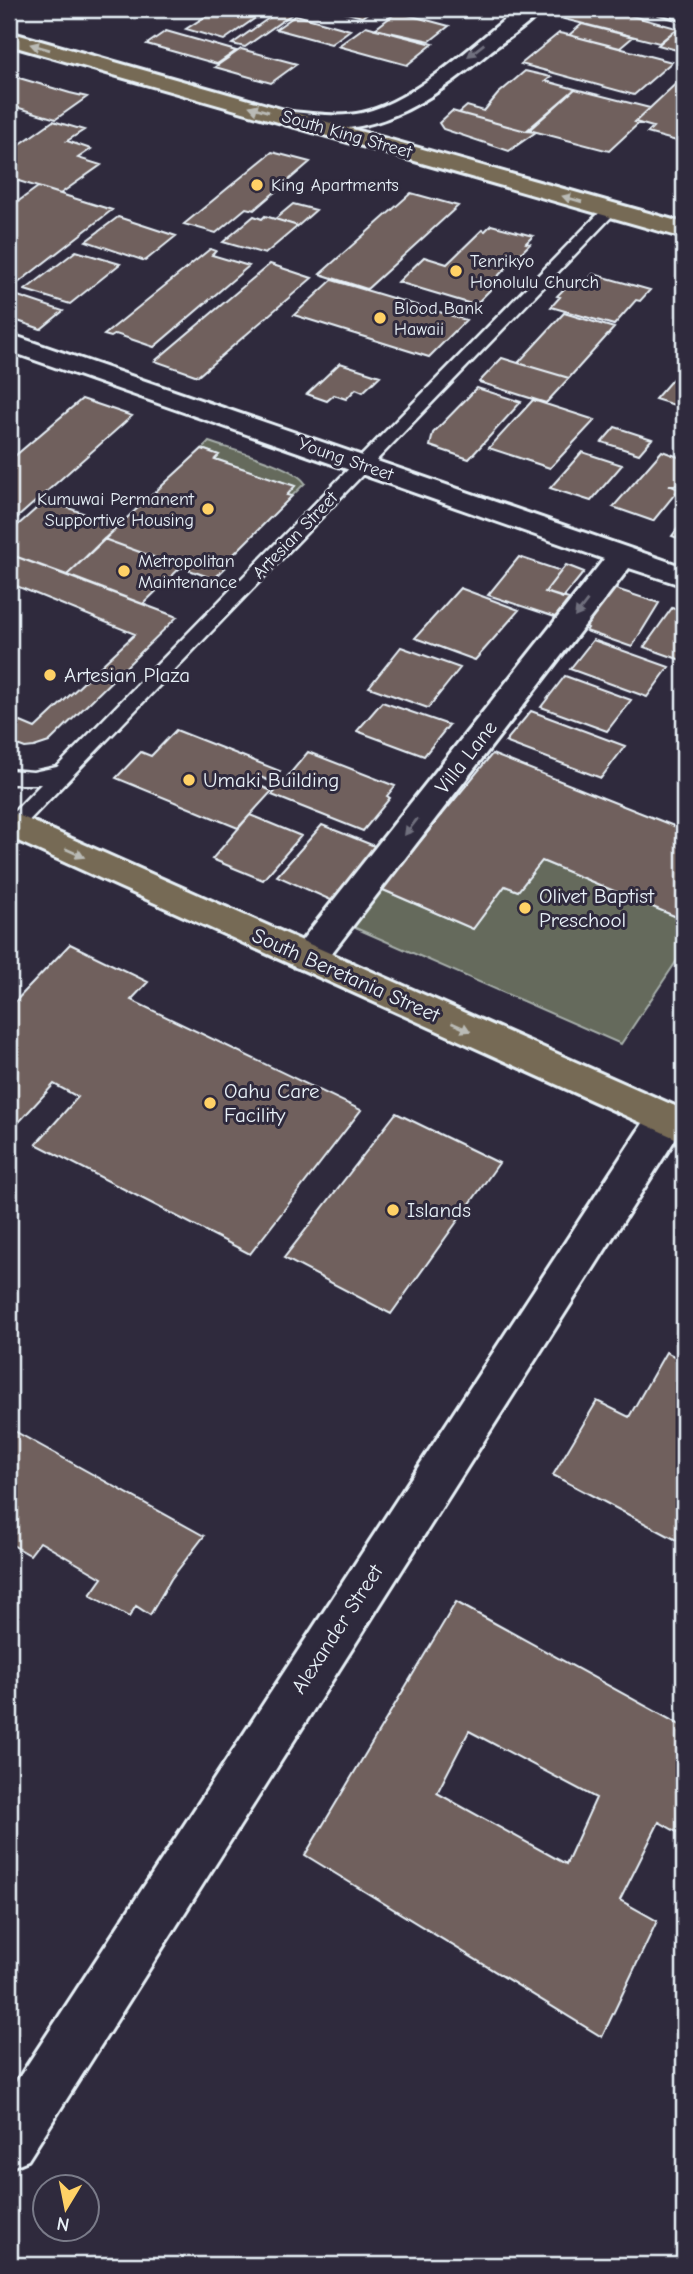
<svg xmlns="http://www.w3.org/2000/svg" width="693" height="2274" font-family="'Comic Neue',sans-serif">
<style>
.green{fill:#656a5c;stroke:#a6aeaa;stroke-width:2}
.building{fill:#70605d;stroke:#e8f1f8;stroke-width:2;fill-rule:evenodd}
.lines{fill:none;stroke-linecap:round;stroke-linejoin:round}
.lane-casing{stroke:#e8f1f8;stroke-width:5}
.street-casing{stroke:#e8f1f8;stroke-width:6}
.primary-casing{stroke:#e8f1f8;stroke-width:6}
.lane{fill:#2f2a3d;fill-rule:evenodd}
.street{fill:#2f2a3d;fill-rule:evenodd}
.primary{fill:#766a54;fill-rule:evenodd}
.oneway{fill:#babbb6}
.oneway2{fill:#70707e}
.poi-dot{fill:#ffd166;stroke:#2f2a3d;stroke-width:2.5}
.labels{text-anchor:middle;stroke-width:6;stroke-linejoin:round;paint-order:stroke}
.far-street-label{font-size:18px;fill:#e8f1f8;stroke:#2f2a3d}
.far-poi-label{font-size:18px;fill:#e8f1f8;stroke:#2f2a3d;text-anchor:start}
.poi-label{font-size:21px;fill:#e8f1f8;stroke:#2f2a3d;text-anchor:start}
.street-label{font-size:21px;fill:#e8f1f8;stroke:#2f2a3d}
</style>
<rect width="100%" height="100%" fill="#2f2a3d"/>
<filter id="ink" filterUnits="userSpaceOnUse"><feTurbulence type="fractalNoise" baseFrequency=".0143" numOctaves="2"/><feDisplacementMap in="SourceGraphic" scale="14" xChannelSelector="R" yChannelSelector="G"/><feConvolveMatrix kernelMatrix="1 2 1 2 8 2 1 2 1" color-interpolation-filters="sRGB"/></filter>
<g filter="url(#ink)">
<!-- green -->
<path class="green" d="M209,442C231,450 293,465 305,483L292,496L287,495L294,486L215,459L218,455L202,449Z
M542,861L684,920V950L621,1044L351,926L381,889L473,929L505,886L518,891Z"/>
<!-- building -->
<path class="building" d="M217,9H253L264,12L224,40L186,29Z
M260,9H283L295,12L245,47L232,44L276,13Z
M332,9H373L362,17Z
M576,9H606L684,30L682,33L674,31L659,43L564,19Z
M397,12L449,26L430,41L375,29Z
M296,15L350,30L331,44L276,29Z
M582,24L633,37L620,48L569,35Z
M366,26L398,35L433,44L407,65L338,46Z
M166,31L236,51L217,64L147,44Z
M674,31L684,34V52L658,45Z
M559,33L569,35L672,62L634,95L521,64Z
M241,49L297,64L271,83L215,67Z
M525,71L551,77L546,81L575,89L526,131L459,113L467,106L484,111L498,94Z
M9,75L70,93L87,97L56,119L9,105Z
M684,76V143L647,133L653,127L635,122Z
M575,89L650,108L635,122L639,123L609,151L529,130Z
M452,111L526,131L536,132L509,151L443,129L439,123Z
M53,121L84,130L67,141L91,149L78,158L101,165L60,194L9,178V152Z
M272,152L310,162L254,210L246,208L216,233L184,224Z
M38,187L112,210L9,290V208Z
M411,193L458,206L367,289L320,274Z
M293,204L316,210L298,226L275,219Z
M254,216L262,219L265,216L298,226L265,254L223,242Z
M118,217L176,236L145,261L86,241Z
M491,225L533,236L526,243L530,244L496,278L500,280L475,305L398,282L424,257L447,264L482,230L485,231Z
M210,249L216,251L212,255L249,266L154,347L116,334L111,337L104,335Z
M76,251L120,264L70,304L25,290Z
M270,264L312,278L198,376L155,361Z
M593,274L650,290L640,301L636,300L614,325L551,307L560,297L557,296L566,287L562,286L567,281L583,285Z
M332,280L466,320L429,357L294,315Z
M9,293L63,311L41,329L9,318Z
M564,313L614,328L569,378L518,363Z
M502,358L518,363L569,378L546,403L479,382Z
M340,363L380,376L363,392L356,389L346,399L334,395L327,401L307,394Z
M684,366V408L655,399Z
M477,388L521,402L469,459L430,446L433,433Z
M82,399L132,416L9,525V461Z
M533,400L595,420L550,468L489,448Z
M615,427L652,439L639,454L602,442Z
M202,449L219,455L215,459L295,486L287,495L292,496L228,560L232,561L214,579L104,539Z
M662,451L684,459V476L677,485H669L679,489L653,521L613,507Z
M582,452L622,465L591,501L550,488Z
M46,500L119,526L67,575L9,554V533Z
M684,520V540L672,536Z
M104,539L181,567L143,604L67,575Z
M9,554L177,617L49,742L34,747L25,748L9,742Z
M519,557L561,571L545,592L569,599L555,617L488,595Z
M566,565L584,572L563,598L545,592Z
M9,583L135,634L35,728L9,717Z
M460,588L519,610L475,660L415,638Z
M613,588L659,603L632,647L586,631L588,628L585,626Z
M672,608L684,612V661L644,647Z
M593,640L669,667L647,697L570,669Z
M401,647L460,668L428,708L369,687Z
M565,676L631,700L607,731L541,707Z
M382,702L449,725L424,756L357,731Z
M531,711L625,746L601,778L505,742Z
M176,730L280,771L270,781L260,777L255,784L272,791L238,828L116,778L141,752L151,756Z
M308,752L395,786L387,796L390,798L363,831L272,795Z
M492,754L684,830V920L542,861L518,891L505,886L473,929L381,889Z
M250,815L301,836L263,880L212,859Z
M322,825L377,847L333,901L277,876Z
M70,944L148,982L131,1000L361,1110L250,1254L36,1144L78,1097L54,1084L19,1122L9,1117V1008Z
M396,1113L499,1163L391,1314L284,1258Z
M666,1352L684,1361V1544L553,1475L597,1401L629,1417Z
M9,1428L204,1536L171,1579L150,1615L136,1606L129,1617L90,1595L102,1578L40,1542L30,1555L9,1543Z
M456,1602L684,1727V1836L659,1822L620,1900L657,1921L602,2037L305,1855ZM469,1731L596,1798L566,1864L437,1793Z"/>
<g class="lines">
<defs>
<path id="lane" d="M610,206L615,207V213L16,834L9,836V817L41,784H9V770L33,772L57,767L605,207Z"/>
<path id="street" d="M518,9H542C530,25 508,38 492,50C429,102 370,145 284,124L281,119L284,114L292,112C314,114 340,118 362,113C417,100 474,43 518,9Z
M656,9H684V20L659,13Z
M9,334L684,567V586L629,568L321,967L308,971L295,967L290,958L295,949L604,559L9,351Z
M667,1104L681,1108L684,1115L681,1130L28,2160L9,2168V2093L653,1108Z"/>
<path id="primary" d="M9,32L684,223V238L9,45Z
M9,811L684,1110V1142L9,837Z"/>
</defs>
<!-- lane casing -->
<use href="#lane" class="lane-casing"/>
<!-- street casing -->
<use href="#street" class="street-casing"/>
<!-- primary casing -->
<use href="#primary" class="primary-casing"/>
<!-- lane -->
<use href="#lane" class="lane"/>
<!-- street -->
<use href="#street" class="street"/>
<!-- primary -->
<use href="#primary" class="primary"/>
</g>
<!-- one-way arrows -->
<defs><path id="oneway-solid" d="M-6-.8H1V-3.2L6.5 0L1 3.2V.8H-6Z" transform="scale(1.75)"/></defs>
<g class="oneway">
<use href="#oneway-solid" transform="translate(40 47) rotate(-164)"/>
<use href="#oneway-solid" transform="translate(259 109) rotate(-164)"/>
<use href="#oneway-solid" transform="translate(572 199) rotate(-164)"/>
<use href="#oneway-solid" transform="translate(75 853) rotate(24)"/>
<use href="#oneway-solid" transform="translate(461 1027) rotate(24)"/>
</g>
<g class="oneway2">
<use href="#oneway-solid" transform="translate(476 50) rotate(142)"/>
<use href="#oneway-solid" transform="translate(581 609) rotate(128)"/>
<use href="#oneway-solid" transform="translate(411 827) rotate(128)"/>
</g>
</g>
<!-- markers -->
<g class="poi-dot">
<circle cx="257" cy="185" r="7"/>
<circle cx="456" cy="271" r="7"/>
<circle cx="380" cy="318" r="7"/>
<circle cx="208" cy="509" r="7"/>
<circle cx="124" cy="571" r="7"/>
<circle cx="50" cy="675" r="7"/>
<circle cx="189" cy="780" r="7"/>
<circle cx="525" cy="908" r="7"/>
<circle cx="210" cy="1103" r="7"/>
<circle cx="393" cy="1210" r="7"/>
</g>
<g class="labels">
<!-- far-street labels -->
<g class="far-street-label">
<text transform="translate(347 134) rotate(16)" y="6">South King Street</text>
<text transform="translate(346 459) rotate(19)" y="6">Young Street</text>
<text transform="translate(295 535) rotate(-46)" y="6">Artesian Street</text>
</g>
<!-- far-poi labels -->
<g class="far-poi-label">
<text x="271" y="191">King Apartments</text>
<text x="470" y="267">Tenrikyo<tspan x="470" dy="21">Honolulu Church</tspan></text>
<text x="394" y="314">Blood Bank<tspan x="394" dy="21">Hawaii</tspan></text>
<text x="194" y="505" text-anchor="end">Kumuwai Permanent<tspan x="194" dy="21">Supportive Housing</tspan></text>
<text x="138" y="567">Metropolitan<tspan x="138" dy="21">Maintenance</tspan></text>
</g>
<!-- poi labels -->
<g class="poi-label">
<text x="64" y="682">Artesian Plaza</text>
<text x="203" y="787">Umaki Building</text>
<text x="539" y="903">Olivet Baptist<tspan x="539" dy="24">Preschool</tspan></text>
<text x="224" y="1098">Oahu Care<tspan x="224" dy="24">Facility</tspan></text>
<text x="407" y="1217">Islands</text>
</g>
<!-- street labels -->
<g class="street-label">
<text transform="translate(466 757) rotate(-52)" y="7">Villa Lane</text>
<text transform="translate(346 975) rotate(24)" y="7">South Beretania Street</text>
<text transform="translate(337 1629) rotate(-57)" y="7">Alexander Street</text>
</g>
</g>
<!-- margin -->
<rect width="693" height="2274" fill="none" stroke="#2f2a3d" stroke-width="35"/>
<rect x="18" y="18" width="658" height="2239" fill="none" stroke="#e8f1f8" stroke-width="2.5" filter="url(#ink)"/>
<!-- north arrow -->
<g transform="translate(66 2208) rotate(190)"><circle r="33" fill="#2f2a3d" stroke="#797a88" stroke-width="2"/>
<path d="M0-5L12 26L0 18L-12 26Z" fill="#ffd166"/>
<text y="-10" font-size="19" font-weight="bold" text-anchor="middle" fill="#e8f1f8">N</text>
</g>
</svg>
